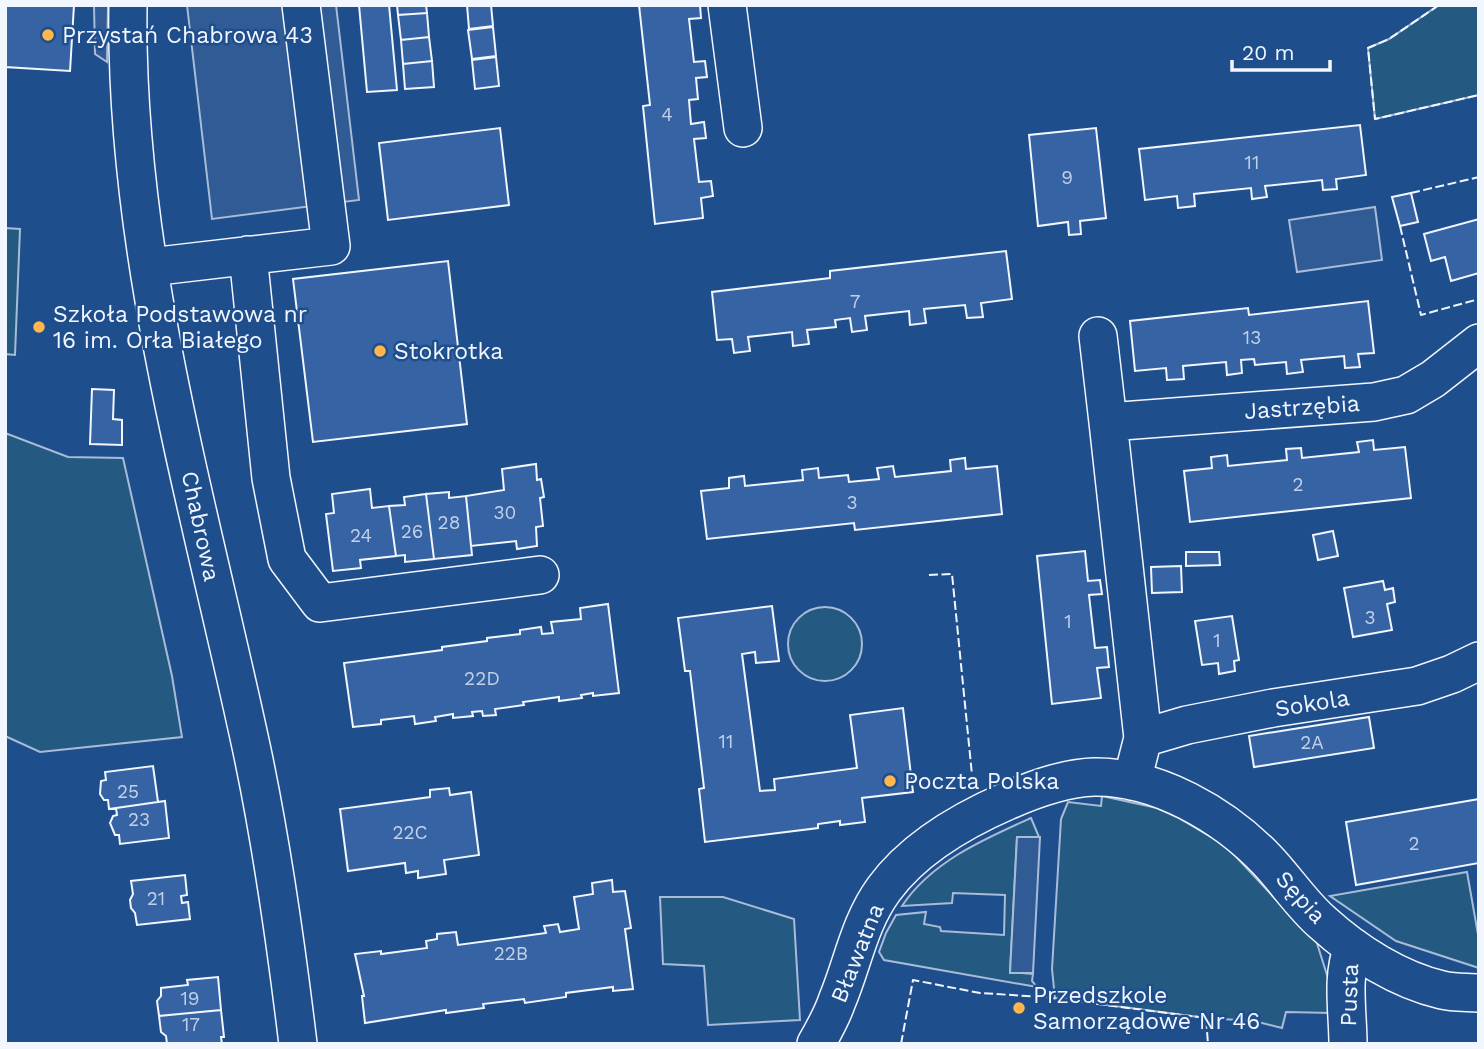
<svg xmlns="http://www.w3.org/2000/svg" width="1484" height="1049" font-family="'Work Sans',sans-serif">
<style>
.green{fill:#245a82;stroke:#a8bbd7;stroke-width:2}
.parking{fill:#305b95;stroke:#a8bbd7;stroke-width:2}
.building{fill:#3563a3;stroke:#f2f6ff;stroke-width:2}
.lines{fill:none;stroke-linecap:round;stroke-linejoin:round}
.minor-casing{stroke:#f2f6ff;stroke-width:40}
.minor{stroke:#1f4e8c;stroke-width:37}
.fence{stroke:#f2f6ff;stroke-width:2;stroke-dasharray:9 3.5;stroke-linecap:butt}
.poi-dot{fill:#ffb74d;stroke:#1f4e8c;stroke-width:2.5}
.labels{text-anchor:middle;stroke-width:5;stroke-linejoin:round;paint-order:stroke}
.number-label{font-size:19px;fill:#c3d1e8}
.poi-label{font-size:23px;fill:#f2f6ff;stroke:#1f4e8c;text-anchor:start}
.street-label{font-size:23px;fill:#f2f6ff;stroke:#1f4e8c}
</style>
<rect width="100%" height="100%" fill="#1f4e8c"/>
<!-- green -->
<path class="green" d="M1439,5H1479V95L1375,119L1368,48L1389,39Z
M5,228L20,229L15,355L5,354Z
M5,433L68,457L123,458L172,676L182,737L40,752L5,736Z
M788 644a37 37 0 1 1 74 0a37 37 0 1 1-74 0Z
M1102,796L1157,808L1177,817L1226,846L1281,905L1315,937L1333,994V1013L1286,1012L1282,1028L1254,1021L1206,1018L1055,998L1052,969L1061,819L1068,802L1101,806Z
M1031,818L1039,837H1017L1010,972L1033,974L1032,981L1037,987L884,960L879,952L886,933L896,915L926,912L924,924L940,927L941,931L1004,935L1005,895L953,893L952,903L902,906C931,862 984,839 1031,818Z
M1467,872L1479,940V968L1396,941L1330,896Z
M660,897H723L794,919L800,1020L708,1025L704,966L663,964Z"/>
<!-- parking -->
<path class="parking" d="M94,5H108L107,62L95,54Z
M187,5H336L359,200L212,219Z
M1375,207L1382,260L1297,272L1289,220Z
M1017,837H1040L1033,973H1010Z"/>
<!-- building -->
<path class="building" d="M5,5H74L70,71L5,67Z
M359,5H389L397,90L367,92Z
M397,5H426L427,13L398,15Z
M467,5H491L493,26L469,29Z
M639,5H700L701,18L689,19L694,62L705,61L707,77L696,78L698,99L689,100L691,124L704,122L706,138L694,139L699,182L711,181L713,196L701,198L703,218L655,224L643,106L650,105Z
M427,13L429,37L401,40L398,15Z
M493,27L496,56L472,59L468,30Z
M429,37L432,61L403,64L401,40Z
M496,57L499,86L475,89L472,60Z
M432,61L434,87L405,89L403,64Z
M1360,125L1366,175L1336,179L1337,189L1323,190L1322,180L1265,186L1267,197L1252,199L1251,188L1194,194L1195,206L1178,208L1177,196L1145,200L1139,149Z
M500,128L509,205L388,220L379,143Z
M1096,128L1106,218L1080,221L1081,234L1069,235L1068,222L1038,226L1029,135Z
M1411,193L1418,222L1400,226L1392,197Z
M1479,219V273L1451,281L1445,257L1431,261L1424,234Z
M1006,251L1012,299L981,303L983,317L967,318L965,305L924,309L926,323L910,325L909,311L865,316L867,330L852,332L850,318L835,320L836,327L807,330L809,344L793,346L792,332L748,337L750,351L734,353L732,339L717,340L712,292L830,278V271Z
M448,261L467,424L313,442L293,279Z
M1368,301L1374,353L1358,354L1360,367L1345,368L1344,356L1301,360L1303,372L1287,374L1286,362L1255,365L1254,359L1241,360L1242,373L1227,375L1226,362L1183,366L1184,379L1167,380L1166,368L1135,371L1130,321L1248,308L1249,315Z
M92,389L114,390L113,419L122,420V445L90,444Z
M1373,440L1374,450L1405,447L1411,498L1190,522L1184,471L1212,468L1211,457L1227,455L1228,466L1287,460L1286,449L1301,448L1302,458L1359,452L1357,442Z
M965,458L966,469L997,466L1002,514L855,530L854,523L707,539L701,491L729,488V478L744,476L745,486L803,480L802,470L818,468L819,478L848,475L849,482L879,479L877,468L893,466L895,477L951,471L950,460Z
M536,464L537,480L541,479L544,497L540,498L543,526L536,527L537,546L517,549L516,541L471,546L466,496L504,490L502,469Z
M370,489L372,508L389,506L396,556L360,560L361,568L333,571L326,514L334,513L332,494Z
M449,492V498L466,496L472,555L434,559L426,494Z
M426,494L434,559L405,562V555L396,556L389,506L405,505L404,497Z
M1333,531L1338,556L1318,560L1313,535Z
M1085,551L1088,581L1100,580L1102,594L1089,595L1095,648L1107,647L1109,667L1097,668L1101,698L1052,704L1037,556Z
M1186,552H1219L1220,565L1186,566Z
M1181,566L1182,592L1152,593L1151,567Z
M1383,581L1385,590L1393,588L1395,602L1387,604L1392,630L1353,637L1344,588Z
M608,604L619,693L593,696V693L581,695L582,698L559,701V697L523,702L524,705L495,709L496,715L483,716L482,711L472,712L473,716L453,718V714L435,717L436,721L415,724L414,716L381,720V724L353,727L344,663L442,650V647L487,641V638L520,634V630L541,627L542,634L553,633L551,622L581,619L580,608Z
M772,606L779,661L756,663L755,652L742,654L760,791L775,790L774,779L857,768L850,715L903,708L913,792L862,798L865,822L840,825V821L818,824V828L705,842L699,789L704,788L690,671H685L678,618Z
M1232,616L1239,660L1234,661L1235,671L1219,674L1218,663L1202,665L1195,621Z
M1369,717L1374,748L1254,767L1249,736Z
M153,766L158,802L109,809L108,800H104L100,794L101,781L106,780L105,772Z
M449,788L450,795L471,792L479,855L444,860L446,874L418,878V871L406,873L405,863L348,871L340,809L430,797V790Z
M1479,799V863L1356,885L1346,822Z
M165,801L169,838L120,844L119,835H115L110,823L113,816L117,815L116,808Z
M185,875L187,895L181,896L182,903L188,902L190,919L137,925L135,913L131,908L130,900L133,894L131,881Z
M612,880L613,892L625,891L631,928L625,929L633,989L613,991V987L566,993V997L525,1003L524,999L483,1004L484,1008L446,1013V1010L365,1023L362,996H364L355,954L381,951V954L427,948L426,941L437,939V934L456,932L458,945L546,933L544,926L558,924L560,932L579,929L574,897L593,894L592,883Z
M218,977L221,1010L159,1016L157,1001L161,996V988L188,985L187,980Z
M221,1010L224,1037H221L222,1044H167L166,1036L161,1032L159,1016Z"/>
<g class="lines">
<defs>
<path id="minor" d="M128,5C124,254 199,504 251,746C272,844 286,944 298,1044
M727,5L743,128
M248,255L271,478L287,559L320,603L540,575
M150,267L331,246L301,5
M1098,336L1108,422
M1143,738L1187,725L1273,708L1417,686L1452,674L1479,661
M1132,781L1143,738L1108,422L1374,402L1406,395L1433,379L1479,343
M816,1044C824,1030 832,1016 837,1001C853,963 859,923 884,889C914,848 961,821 1007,801C1034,789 1065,778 1094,777C1157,776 1224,815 1267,860C1286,880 1302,905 1323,923C1356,953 1399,980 1442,990C1454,993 1467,992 1479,993
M1348,1044C1348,1012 1341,977 1353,947"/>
</defs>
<!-- minor casing -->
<use href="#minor" class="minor-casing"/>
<!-- minor -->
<use href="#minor" class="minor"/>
<!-- fence -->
<path class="fence" d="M1439,5L1389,39L1368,48L1375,119L1479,95
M1411,193L1479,177
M1400,226L1421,315L1479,299
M929,575L952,574L973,785
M901,1044L913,980L980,993L1043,997L1206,1018L1208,1044"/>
</g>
<!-- markers -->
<g class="poi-dot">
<circle cx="48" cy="35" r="7"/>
<circle cx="39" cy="327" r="7"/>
<circle cx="380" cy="351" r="7"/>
<circle cx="890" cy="781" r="7"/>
<circle cx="1019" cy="1008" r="7"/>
</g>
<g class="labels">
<!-- number labels -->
<g class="number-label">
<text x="667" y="121">4</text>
<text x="1252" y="169">11</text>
<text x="1067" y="184">9</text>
<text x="855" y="308">7</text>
<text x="1252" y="344">13</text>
<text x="1298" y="491">2</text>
<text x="852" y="509">3</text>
<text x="505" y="519">30</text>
<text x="449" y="529">28</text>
<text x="412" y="538">26</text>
<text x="361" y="542">24</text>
<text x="1370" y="624">3</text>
<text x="1068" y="628">1</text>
<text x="1217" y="647">1</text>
<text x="482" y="685">22D</text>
<text x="726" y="748">11</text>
<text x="1312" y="749">2A</text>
<text x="128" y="798">25</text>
<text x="139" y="826">23</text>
<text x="410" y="839">22C</text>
<text x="1414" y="850">2</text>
<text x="156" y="905">21</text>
<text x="511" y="960">22B</text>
<text x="190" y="1005">19</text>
<text x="191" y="1031">17</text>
</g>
<!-- poi labels -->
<g class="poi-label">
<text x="62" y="43">Przystań Chabrowa 43</text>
<text x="53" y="322">Szkoła Podstawowa nr<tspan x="53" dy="26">16 im. Orła Białego</tspan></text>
<text x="394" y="359">Stokrotka</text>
<text x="904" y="789">Poczta Polska</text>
<text x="1033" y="1003">Przedszkole<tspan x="1033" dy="26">Samorządowe Nr 46</tspan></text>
</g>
<!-- street labels -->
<g class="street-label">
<text transform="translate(1302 407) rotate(-4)" y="8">Jastrzębia</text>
<text transform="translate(201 526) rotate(78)" y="8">Chabrowa</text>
<text transform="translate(1312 703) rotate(-9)" y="8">Sokola</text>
<text transform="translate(1301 897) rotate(48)" y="8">Sępia</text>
<text transform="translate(857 953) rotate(-68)" y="8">Bławatna</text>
<text transform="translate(1349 995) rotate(-88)" y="8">Pusta</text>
</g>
</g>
<!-- border -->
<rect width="1484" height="1049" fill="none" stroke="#f2f6ff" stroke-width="14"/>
<!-- scale -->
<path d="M1232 60v10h98v-10" fill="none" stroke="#f2f6ff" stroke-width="3.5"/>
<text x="1242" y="60" font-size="21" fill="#f2f6ff" stroke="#1f4e8c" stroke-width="5" paint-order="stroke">20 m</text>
</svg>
